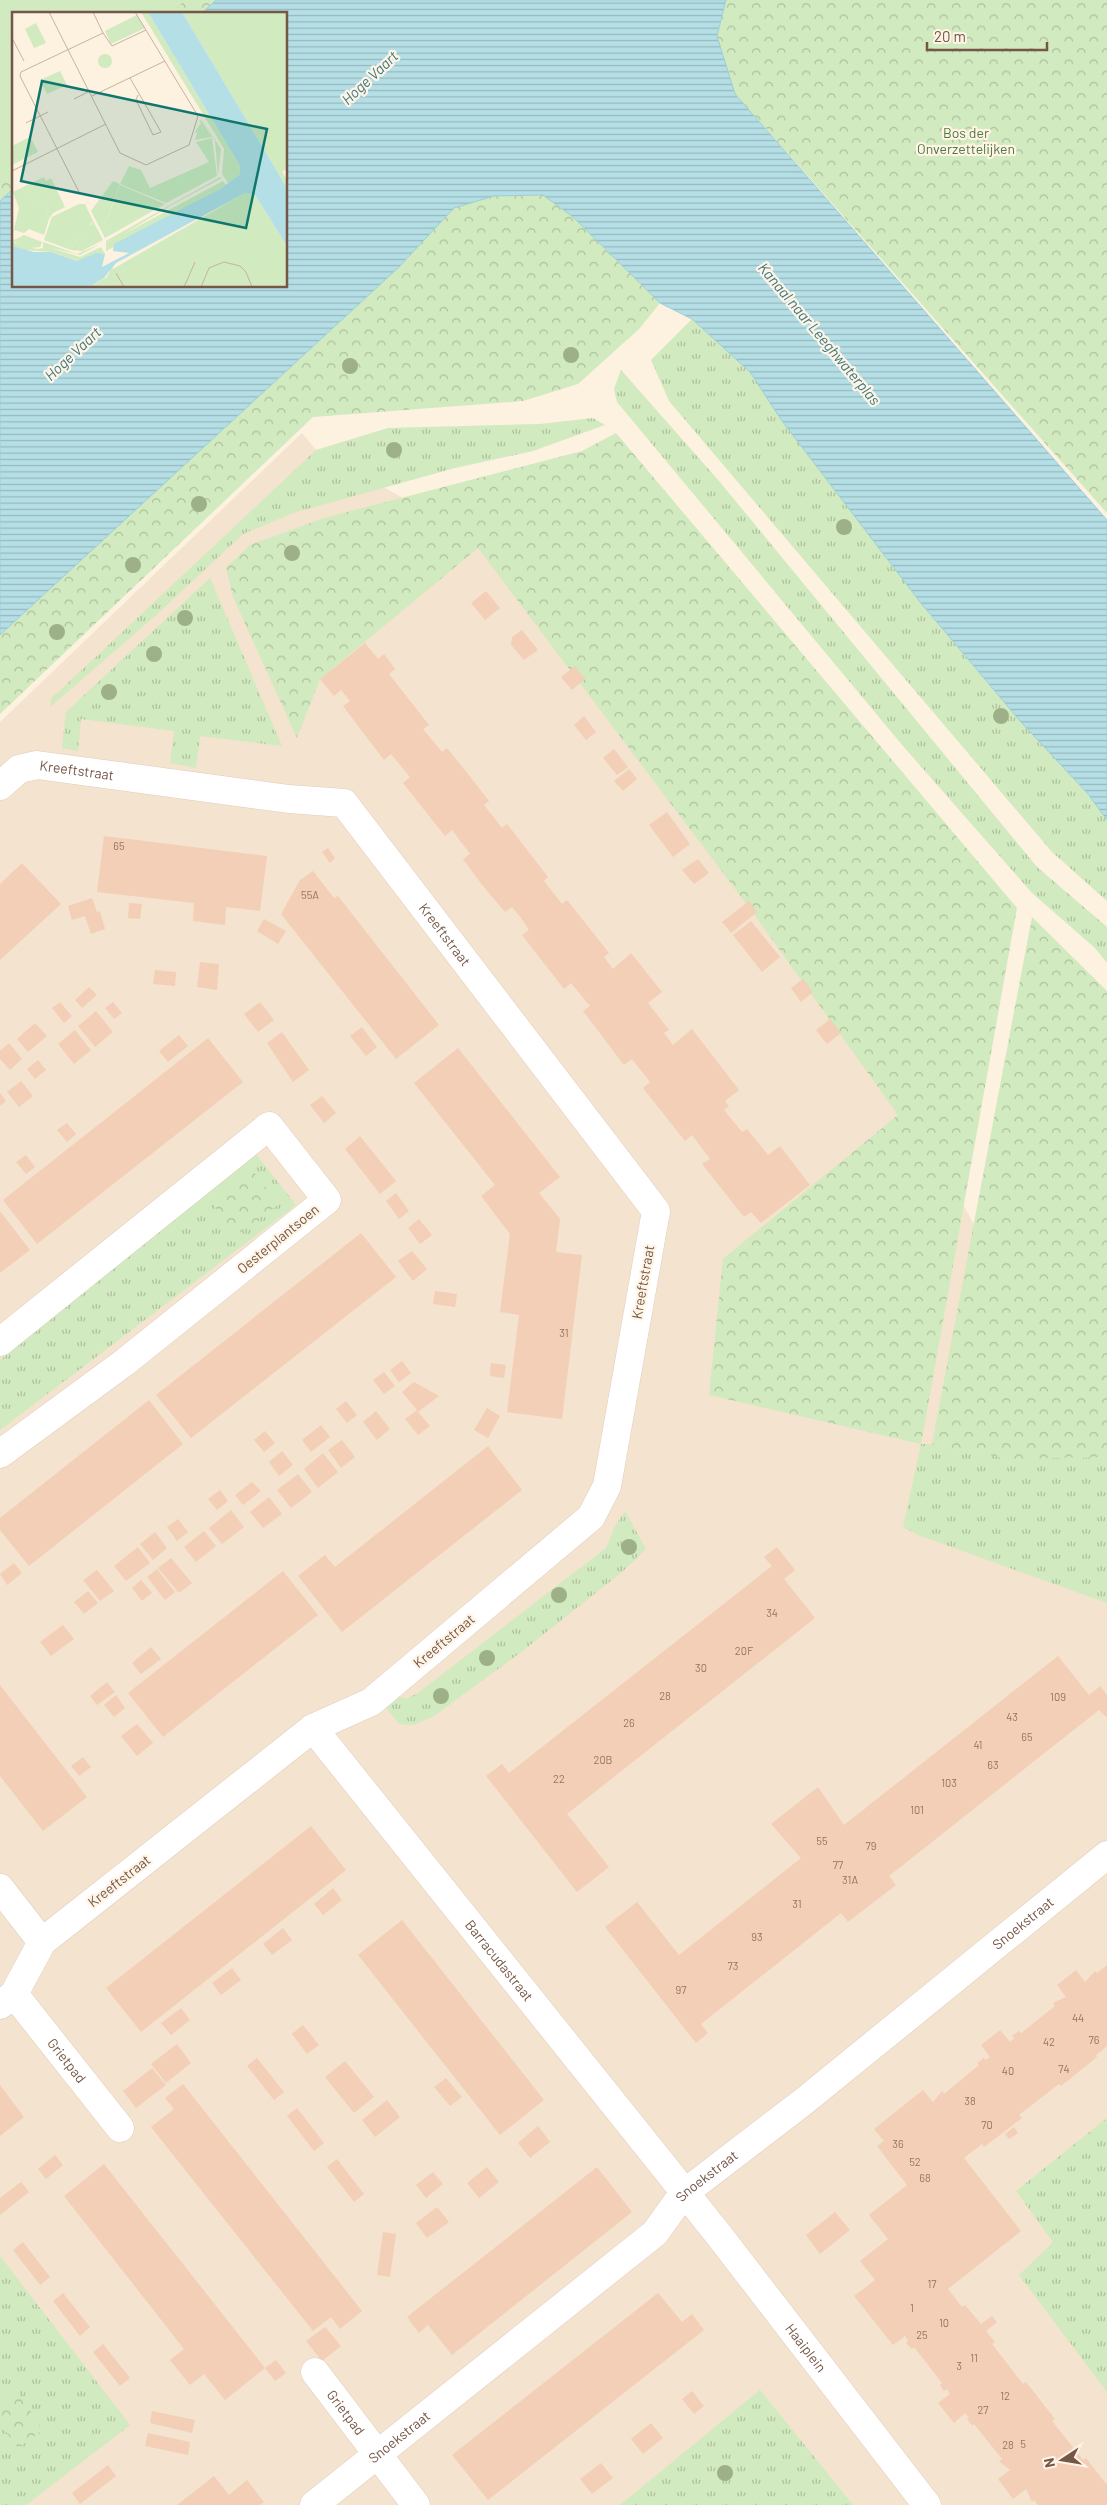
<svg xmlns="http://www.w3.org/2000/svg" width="1107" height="2505" font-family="Barlow,sans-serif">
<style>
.residential{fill:#f4e3ce}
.grass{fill:url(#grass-tufts)}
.forest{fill:url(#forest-crowns)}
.pitch{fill:#d1eabf}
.water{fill:url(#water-rules);stroke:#9bcfd8}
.building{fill:#f3cfb7}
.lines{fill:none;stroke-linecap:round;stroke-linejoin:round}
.street-casing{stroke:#e1cdbc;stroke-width:29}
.street{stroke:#fff;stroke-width:28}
.tree{fill:#9eb087}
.labels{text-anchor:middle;stroke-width:4.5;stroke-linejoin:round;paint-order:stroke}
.number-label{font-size:11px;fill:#947563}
.park-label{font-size:14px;fill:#517a3f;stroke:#fff5e7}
.street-label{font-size:14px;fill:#745747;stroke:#fff5e7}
.water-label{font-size:15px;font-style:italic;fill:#3e7781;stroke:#fff5e7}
.inset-road{fill:none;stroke:#c6b3a3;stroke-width:1}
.view{fill:#0f766e;fill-opacity:0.15;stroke:#0f766e;stroke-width:2.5}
.inset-edge{fill:none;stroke:#745747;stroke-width:2.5}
</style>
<defs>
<pattern id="grass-tufts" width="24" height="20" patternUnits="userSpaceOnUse" patternTransform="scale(1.25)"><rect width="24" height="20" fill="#d1eabf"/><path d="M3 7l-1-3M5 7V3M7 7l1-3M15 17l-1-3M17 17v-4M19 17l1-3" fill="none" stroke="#aec09d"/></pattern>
<pattern id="forest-crowns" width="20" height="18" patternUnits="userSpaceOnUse" patternTransform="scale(1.25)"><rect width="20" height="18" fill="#d1eabf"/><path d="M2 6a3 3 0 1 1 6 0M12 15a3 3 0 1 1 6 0" fill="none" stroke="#aec09d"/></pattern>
<pattern id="water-rules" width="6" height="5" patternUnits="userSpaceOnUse" patternTransform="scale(1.25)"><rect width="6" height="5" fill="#b5dfe6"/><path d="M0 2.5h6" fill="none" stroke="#98b8bc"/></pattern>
</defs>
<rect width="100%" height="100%" fill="#fdf1e0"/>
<!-- residential -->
<path class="residential" d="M302,433L316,450L470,535L914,1114L1107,1470V2505H0V722Z"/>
<!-- grass -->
<path class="grass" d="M692,319L750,372L786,425L920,602L1017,717L1091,798L1107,820V901L1052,852L669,401L651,360Z
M621,370L719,481L1037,867L1107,927V963L1095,948L1032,893L903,746L617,402L614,389Z
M593,418L605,425L533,451L455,468L293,513L243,534L154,617L50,707L51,699L316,450L388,428L540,424Z
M210,578L282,746L200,736L196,768L170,763L174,731L81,719L78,751L62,748L66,712Z
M255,1153L296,1205L0,1430V1360Z
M921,1444H932L1008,1459L1107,1457V1603L918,1535L903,1527Z
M625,1511L646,1549L622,1572L520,1653L434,1716L413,1725L399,1724L381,1701L391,1693L406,1699L418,1693L606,1548L615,1526Z
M1107,2118V2392L1019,2275L1053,2242L1016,2191Z
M0,2256L130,2425L26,2505H0Z
M760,2390L853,2505H620Z"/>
<!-- forest -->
<path class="forest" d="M152,0H216L201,14H137Z
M726,0H1107V513L735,94L717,36Z
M14,126V188L0,201V139Z
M543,195L573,217L660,303L639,329L578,384L523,401L313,417L0,714V635L398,268L454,208L494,196Z
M616,433L1017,908L921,1444L709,1395L723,1259L898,1115L751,910L478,548L320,679L297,738L233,597L226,568L250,545L324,518L582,451Z
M1032,917L1107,991V1457L1008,1459L932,1444Z
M253,1171L279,1204L235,1236L213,1204Z
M16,2389L43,2430L18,2448L0,2424V2400Z"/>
<!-- pitch -->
<path class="pitch" d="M0,0H185L171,14H14V161L0,174Z"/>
<!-- water -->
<path class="water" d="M216,0H726L717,36L735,94L1107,520V820L1088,794L1020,721L920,602L782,421L750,372L692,319L660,303L573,217L543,195L494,196L454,208L398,268L0,635V201L14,188V286H286V14H201Z"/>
<!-- building -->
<path class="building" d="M486,591L500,608L485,620L471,603Z
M522,630L538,650L524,660L511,645L512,637Z
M365,643L378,659L384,654L395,669L389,674L429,725L423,729L442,752L447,748L468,774L489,801L484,805L502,828L507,824L548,877L544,881L562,904L567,900L609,953L604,957L613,969L631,953L662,992L648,1003L669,1030L664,1033L673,1045L692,1029L739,1090L725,1101L729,1106L724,1110L742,1132L747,1129L768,1155L780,1146L810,1185L761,1223L751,1212L744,1217L702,1164L710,1159L692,1135L685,1141L643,1088L650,1082L632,1059L624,1065L583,1011L590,1006L571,983L564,989L522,935L529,930L521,918L512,907L505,912L483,886L463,859L470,854L452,830L445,836L403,783L410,777L391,754L384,760L343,706L350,701L341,690L334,696L320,679Z
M575,666L585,679L572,690L561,677Z
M584,716L596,732L586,740L574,725Z
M614,749L628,767L617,775L603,758Z
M629,769L637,779L623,791L614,781Z
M667,812L690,844L673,857L649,825Z
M104,836L267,856L260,911L226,907L225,925L193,921L194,903L97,892Z
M328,848L335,858L330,863L322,852Z
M698,859L709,873L694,884L682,870Z
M22,863L61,904L0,960V884Z
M313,871L334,898L338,896L439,1025L396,1059L281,914L300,880Z
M92,898L97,912L100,911L105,929L91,934L85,916L72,920L68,906Z
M749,901L757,912L731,933L722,922Z
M129,903L142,904L140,919L128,918Z
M264,919L286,931L278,944L257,931Z
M751,921L780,957L762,972L733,935Z
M200,962L219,964L217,990L197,987Z
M155,970L176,972L175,986L153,984Z
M803,979L813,992L801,1002L791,988Z
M89,987L97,995L82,1008L75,1000Z
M60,1002L72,1016L64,1023L52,1008Z
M113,1002L122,1013L114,1019L105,1008Z
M260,1002L274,1020L258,1032L244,1014Z
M96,1011L113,1032L95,1047L78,1026Z
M830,1019L841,1033L827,1044L816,1030Z
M35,1023L47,1036L28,1052L17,1039Z
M362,1027L377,1047L366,1056L350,1036Z
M75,1030L91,1050L74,1064L58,1044Z
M282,1032L309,1070L293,1082L267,1043Z
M179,1035L188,1046L168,1062L159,1051Z
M208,1038L243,1082L37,1244L3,1200Z
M9,1043L22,1059L10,1070L0,1059V1051Z
M458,1048L560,1177L539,1193L560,1219L556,1252L582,1255L562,1419L507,1412L519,1315L500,1312L510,1234L481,1196L495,1185L414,1083Z
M38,1060L46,1070L35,1079L27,1069Z
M21,1081L33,1096L19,1107L7,1092Z
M0,1093L6,1101L0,1106Z
M322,1096L336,1113L324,1123L310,1105Z
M67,1123L76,1134L67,1142L57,1130Z
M360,1136L396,1181L380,1194L345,1149Z
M26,1155L35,1167L26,1174L16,1162Z
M396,1193L409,1211L399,1219L386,1201Z
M0,1211L30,1250L0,1273Z
M419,1219L432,1235L420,1244L408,1228Z
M361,1233L396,1277L191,1438L156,1395Z
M412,1251L427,1269L413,1281L398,1261Z
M435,1291L457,1294L455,1307L433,1304Z
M402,1361L411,1373L399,1382L390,1370Z
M491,1363L506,1365L504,1378L490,1376Z
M384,1372L395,1386L384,1394L373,1380Z
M414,1382L439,1396L418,1412L430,1426L418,1435L405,1419L417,1410L402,1392Z
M149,1400L183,1444L29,1566L0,1530V1518Z
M346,1401L357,1415L347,1423L336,1409Z
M487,1408L500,1416L488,1438L474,1430Z
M376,1411L390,1429L377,1440L363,1422Z
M321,1425L330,1437L311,1452L302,1440Z
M265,1431L275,1443L264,1452L254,1440Z
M342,1440L355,1457L341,1468L328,1450Z
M488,1446L522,1490L342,1632L298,1576L325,1555L335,1567Z
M282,1451L293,1465L279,1476L269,1462Z
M323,1453L338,1472L318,1488L304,1469Z
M298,1474L312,1492L291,1508L277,1490Z
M252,1482L261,1491L243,1505L235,1495Z
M220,1490L228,1501L217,1510L208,1499Z
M269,1497L282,1514L263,1528L250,1512Z
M231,1510L244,1527L222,1544L209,1528Z
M178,1519L188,1532L177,1541L167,1527Z
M204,1531L216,1546L196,1562L184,1547Z
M155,1532L167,1548L153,1560L140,1544Z
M138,1547L150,1563L126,1581L114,1566Z
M777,1547L795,1570L784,1579L815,1618L567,1814L609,1867L577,1892L486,1776L502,1764L509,1773L772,1566L764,1557Z
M171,1558L192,1583L179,1593L158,1568Z
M14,1563L22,1573L7,1585L0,1574Z
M157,1569L175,1592L165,1600L147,1577Z
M97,1570L114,1591L100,1601L83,1580Z
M283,1571L318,1615L163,1737L128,1693Z
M141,1580L152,1593L142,1601L132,1588Z
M88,1591L98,1603L84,1614L74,1602Z
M63,1625L74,1639L51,1656L40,1642Z
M151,1647L161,1659L141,1674L132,1663Z
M1058,1656L1089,1695L1100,1686L1107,1695V1718L1099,1710L889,1876L896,1885L848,1922L841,1913L701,2024L708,2033L696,2043L605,1927L637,1902L679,1955L801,1858L771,1824L818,1787L844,1825Z
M107,1682L115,1692L97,1705L90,1696Z
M0,1685L87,1797L43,1831L0,1776Z
M116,1695L125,1708L114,1717L104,1705Z
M137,1724L153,1743L137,1756L121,1736Z
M83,1757L91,1767L79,1776L71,1766Z
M311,1826L346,1870L141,2032L106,1988Z
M333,1888L342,1900L323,1915L314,1904Z
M402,1920L544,2100L500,2135L358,1955Z
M283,1928L292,1940L272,1955L263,1944Z
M1107,1965V2046L1096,2055L1097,2057L1061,2086L1059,2084L1019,2115L1022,2118L984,2147L982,2144L964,2158L1021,2231L948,2289L962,2307L965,2305L981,2324L992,2316L997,2322L986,2331L995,2342L992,2344L1023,2384L1026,2382L1055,2419L1052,2421L1083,2460L1086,2458L1107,2485V2505H1038L1034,2500L1032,2502L1026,2489L1013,2499L998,2479L1010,2470L999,2461L1002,2459L974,2424L972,2426L967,2419L969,2418L965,2413L954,2423L938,2403L950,2394L947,2389L944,2391L940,2385L942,2383L914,2347L912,2349L906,2343L908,2341L905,2336L893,2345L854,2296L875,2280L860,2261L888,2239L869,2215L907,2185L877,2146L884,2141L874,2129L923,2090L933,2102L942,2091L944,2094L979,2065L977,2063L984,2058L986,2060L990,2057L981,2045L1000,2030L1010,2042L1014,2038L1012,2036L1019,2031L1021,2033L1055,2006L1053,2003L1066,1997L1057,1985L1076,1970L1085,1982L1095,1971L1097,1973Z
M232,1968L241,1980L221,1995L212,1983Z
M181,2008L190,2020L171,2035L161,2023Z
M303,2025L319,2045L307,2054L292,2034Z
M177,2044L191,2063L166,2083L151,2064Z
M257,2058L284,2092L274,2100L247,2066Z
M345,2061L374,2097L354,2113L325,2077Z
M152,2068L166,2085L136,2108L123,2091Z
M446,2078L462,2097L450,2106L434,2087Z
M183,2084L362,2311L340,2329L331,2317L313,2331L151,2127L174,2109L165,2098Z
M0,2085L24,2117L0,2136Z
M387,2100L400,2117L375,2137L362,2120Z
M297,2108L324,2143L314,2151L287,2116Z
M538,2126L550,2142L530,2158L518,2143Z
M1014,2127L1018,2133L1009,2139L1005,2134Z
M55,2155L63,2165L46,2179L38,2169Z
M337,2159L364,2194L354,2202L327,2167Z
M104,2164L265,2368L225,2400L204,2374L190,2385L170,2360L184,2349L64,2196Z
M487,2167L499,2182L479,2198L467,2183Z
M597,2167L632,2212L452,2355L428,2325L419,2333L407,2317Z
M433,2172L443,2184L426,2198L416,2185Z
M21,2182L29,2192L0,2215V2198Z
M437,2207L449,2222L427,2238L416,2223Z
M835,2212L850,2230L820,2254L806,2235Z
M383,2232L396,2234L390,2277L377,2275Z
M23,2242L50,2277L40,2285L13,2250Z
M63,2293L90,2327L80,2336L53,2301Z
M658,2293L682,2322L692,2314L704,2330L488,2500L452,2455Z
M325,2327L341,2346L322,2361L306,2341Z
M103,2344L130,2378L120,2386L93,2352Z
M276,2360L286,2373L275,2381L265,2368Z
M692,2391L704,2406L694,2414L682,2399Z
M152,2411L195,2420L192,2433L150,2423Z
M651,2423L663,2438L643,2454L631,2439Z
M148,2433L190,2442L188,2455L145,2446Z
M601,2463L613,2478L592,2494L580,2479Z
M108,2465L116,2476L80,2504L72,2493Z
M214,2476L229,2495L247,2480L264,2502L260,2505H177Z"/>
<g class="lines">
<defs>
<g id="street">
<path id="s1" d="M0,786L19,769L37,765L289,799L344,803L656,1211L607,1486L591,1517L371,1702L313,1728L42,1942L14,1994L0,2005"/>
<path d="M0,1342L269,1126L327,1200L125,1362L0,1454"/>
<path id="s2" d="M313,1728L718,2234L927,2505"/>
<path d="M0,1888L42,1942"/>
<path id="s3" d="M14,1994L120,2128"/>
<path id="s4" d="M315,2372L416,2505"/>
<path id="s5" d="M314,2505L655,2233L683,2194L803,2102L1107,1855"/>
</g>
</defs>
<!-- street casing -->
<use href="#street" class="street-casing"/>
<!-- street -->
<use href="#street" class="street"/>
</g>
<!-- trees -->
<g class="tree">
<circle cx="571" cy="355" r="8"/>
<circle cx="350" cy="366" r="8"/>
<circle cx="394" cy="450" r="8"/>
<circle cx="199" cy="504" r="8"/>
<circle cx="844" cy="527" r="8"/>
<circle cx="292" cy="553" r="8"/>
<circle cx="133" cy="565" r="8"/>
<circle cx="185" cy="618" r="8"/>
<circle cx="57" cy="632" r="8"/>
<circle cx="154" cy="654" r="8"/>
<circle cx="109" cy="692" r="8"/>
<circle cx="1001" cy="716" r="8"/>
<circle cx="629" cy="1547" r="8"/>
<circle cx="559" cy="1595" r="8"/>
<circle cx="487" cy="1658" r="8"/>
<circle cx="441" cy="1696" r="8"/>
<circle cx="725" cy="2473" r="8"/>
</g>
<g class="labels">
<!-- number labels -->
<g class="number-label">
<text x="119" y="850">65</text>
<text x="310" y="899">55A</text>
<text x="564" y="1337">31</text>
<text x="772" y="1617">34</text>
<text x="744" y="1655">20F</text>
<text x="701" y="1672">30</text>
<text x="665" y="1700">28</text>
<text x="1058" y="1701">109</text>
<text x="1012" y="1721">43</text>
<text x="629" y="1727">26</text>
<text x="1027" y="1741">65</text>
<text x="978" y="1749">41</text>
<text x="603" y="1764">20B</text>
<text x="993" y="1769">63</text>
<text x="559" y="1783">22</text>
<text x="949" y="1787">103</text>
<text x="917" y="1814">101</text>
<text x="822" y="1845">55</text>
<text x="871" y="1850">79</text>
<text x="838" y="1869">77</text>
<text x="850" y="1884">31A</text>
<text x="797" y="1908">31</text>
<text x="757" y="1941">93</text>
<text x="733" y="1970">73</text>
<text x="681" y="1994">97</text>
<text x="1078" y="2022">44</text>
<text x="1094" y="2044">76</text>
<text x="1049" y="2046">42</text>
<text x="1064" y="2073">74</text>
<text x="1008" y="2075">40</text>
<text x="970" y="2105">38</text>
<text x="987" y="2129">70</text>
<text x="898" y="2148">36</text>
<text x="915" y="2166">52</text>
<text x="925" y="2182">68</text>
<text x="932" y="2288">17</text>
<text x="912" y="2312">1</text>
<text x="944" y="2327">10</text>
<text x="922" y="2339">25</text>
<text x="974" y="2362">11</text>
<text x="959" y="2370">3</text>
<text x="1005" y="2400">12</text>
<text x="983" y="2414">27</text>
<text x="1023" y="2448">5</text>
<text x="1008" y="2449">28</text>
</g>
<!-- park labels -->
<g class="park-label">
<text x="966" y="138">Bos der<tspan x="966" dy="16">Onverzettelijken</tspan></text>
</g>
<!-- street labels -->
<g class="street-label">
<text dy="5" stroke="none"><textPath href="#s1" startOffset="84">Kreeftstraat</textPath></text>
<text dy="5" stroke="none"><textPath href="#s1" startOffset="519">Kreeftstraat</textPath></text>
<text transform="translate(278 1239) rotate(-39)" y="5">Oesterplantsoen</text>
<text transform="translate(643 1282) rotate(-80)" y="5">Kreeftstraat</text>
<text transform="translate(444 1641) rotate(-40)" y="5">Kreeftstraat</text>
<text transform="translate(119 1881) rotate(-38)" y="5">Kreeftstraat</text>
<text dy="5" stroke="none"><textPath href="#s5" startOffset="919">Snoekstraat</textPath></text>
<text dy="5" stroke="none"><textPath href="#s2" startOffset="298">Barracudastraat</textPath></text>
<text dy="5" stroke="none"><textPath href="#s3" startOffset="85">Grietpad</textPath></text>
<text dy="5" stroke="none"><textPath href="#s5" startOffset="514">Snoekstraat</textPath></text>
<text dy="5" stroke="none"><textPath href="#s2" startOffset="792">Haaiplein</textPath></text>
<text dy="5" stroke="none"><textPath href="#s4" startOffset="51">Grietpad</textPath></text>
<text dy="5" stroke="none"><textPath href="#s5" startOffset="109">Snoekstraat</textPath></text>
</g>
<!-- water labels -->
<g class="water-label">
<text transform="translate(370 78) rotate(-43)" y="5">Hoge Vaart</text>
<text transform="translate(819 334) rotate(50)" y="5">Kanaal naar Leeghwaterplas</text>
<text transform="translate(73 354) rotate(-43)" y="5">Hoge Vaart</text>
</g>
</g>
<!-- overview -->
<g transform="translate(12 12)">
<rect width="275" height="275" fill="#fdf1e0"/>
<path d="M125,3L133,16L99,32L93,19ZM24,11L34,31L22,36L13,17ZM86 49a7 7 0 1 1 14 0a7 7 0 1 1-14 0ZM48,59L55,73L35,82L28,68ZM187,108L190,109L200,125L183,128L185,121L183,120L189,111ZM191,108L209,137L206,163L203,129ZM18,125L26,140L0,153V134ZM32,165L34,169L39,166L53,195L41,201L37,207L33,191L16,184L9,176ZM208,165L210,166L158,194L110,223L211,169L214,173L208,177L94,239V229ZM101,169L108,172L90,220L79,199ZM81,209L91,228L70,239L59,238L68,223L75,221ZM12,223L30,230L28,235L18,236L0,229ZM0,230L24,237L31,236V230L65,242L88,232L68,243L36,235L68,245L89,235L93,242L66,249L39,240L13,238L0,234Z" fill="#d1eabf"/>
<path d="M129,0H136L228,154V162L216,171L210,162L212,137ZM170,0H176L275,168V176ZM200,126L205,164L154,191L108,172L117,154L129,158L138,176L197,150L184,130ZM108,173L153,192L93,226L90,220ZM9,176L16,184L33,191L37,207L32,223L17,217L12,221L2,218L7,196L1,180ZM233,181L243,183L275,234V275H77L95,265L100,255L101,257ZM67,192H73L81,209L78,212L80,220L68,223L59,238L32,228L40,205Z" fill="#d1eabf"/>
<path d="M171,0H275V157L268,161Z" fill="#d1eabf"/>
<path d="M136,0H170L275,176V234L243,183L233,181L104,251L92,266L77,275H0V234L22,240H39L65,249L84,241L93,242L90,255L117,241L101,239L102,232L208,177L228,162V154Z" fill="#b5dfe6"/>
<path class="inset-road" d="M37,0L108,141L134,153L177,133L186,104L123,0M81,0L91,21M0,26L12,49M118,66L149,120L141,123L124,88L126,83M80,84L153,49M62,87L76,80M14,111L36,100M0,159L94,112M68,182L8,64L9,60L91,21L100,34L134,18M104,261L112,275M172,275L183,250M189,275L197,256L212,250L228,254L234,260L240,275"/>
<path class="view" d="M30,69L255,117L234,216L9,169Z"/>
<rect width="275" height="275" class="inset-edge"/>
</g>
<!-- north arrow -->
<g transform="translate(1062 2460) rotate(258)" stroke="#fff5e7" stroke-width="4" paint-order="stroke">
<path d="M0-4L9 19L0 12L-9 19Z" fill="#745747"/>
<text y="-8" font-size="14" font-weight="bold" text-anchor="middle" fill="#745747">N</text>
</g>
<!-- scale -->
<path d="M927 42v8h120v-8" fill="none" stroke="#745747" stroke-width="2.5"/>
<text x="934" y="42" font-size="15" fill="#745747" stroke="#fff5e7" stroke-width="4" paint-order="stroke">20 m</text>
</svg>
